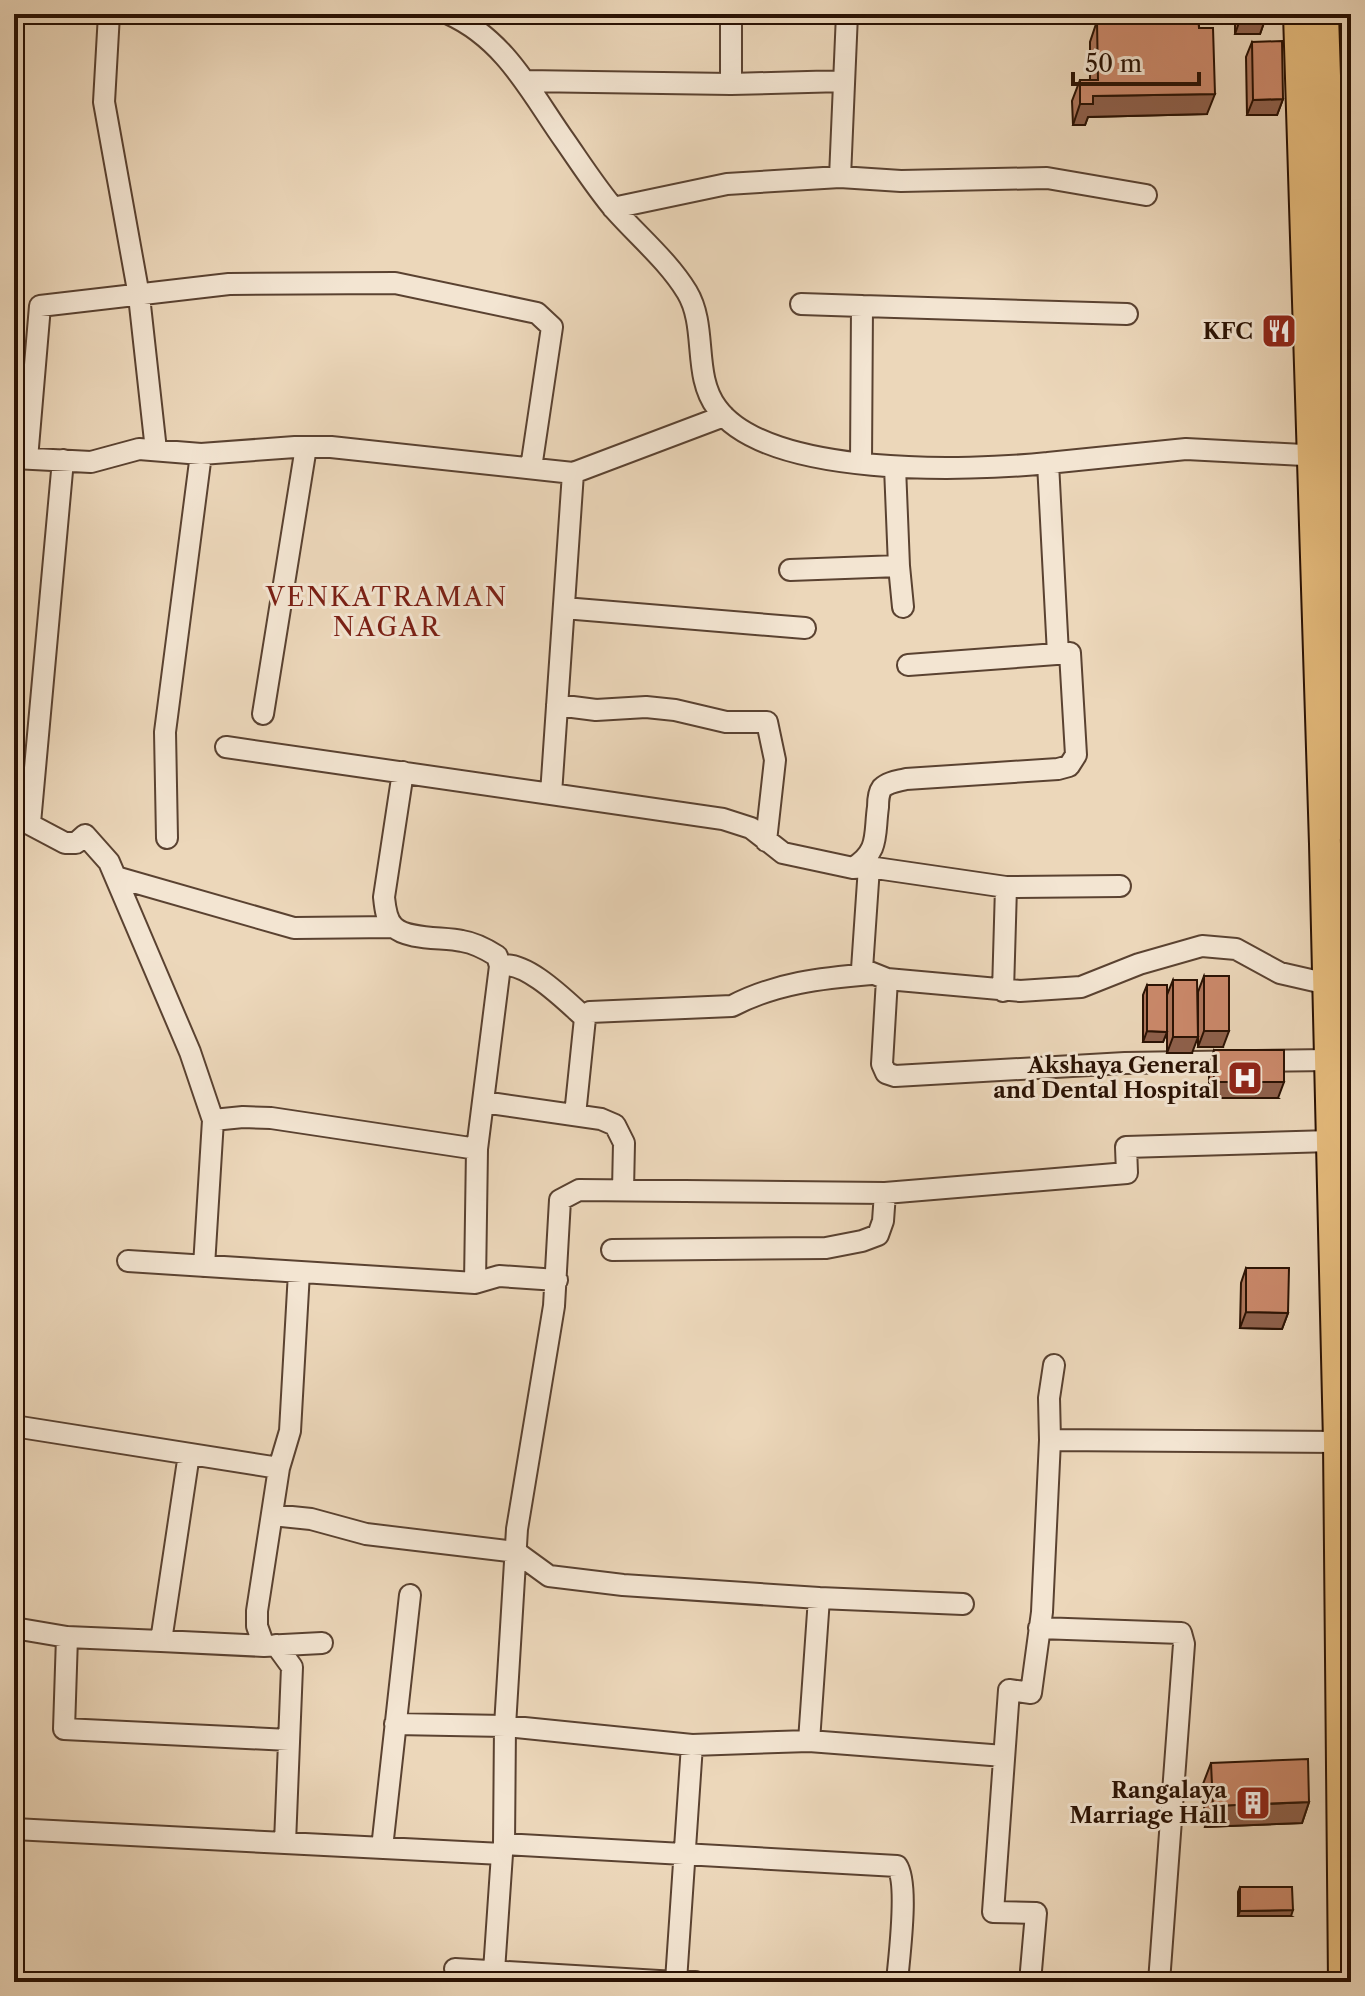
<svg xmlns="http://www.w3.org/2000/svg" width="1365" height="1996" font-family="'Libre Caslon Text',serif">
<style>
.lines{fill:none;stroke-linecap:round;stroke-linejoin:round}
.minor-casing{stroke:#5a4231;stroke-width:24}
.highway-casing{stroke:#291103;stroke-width:34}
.minor{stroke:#f3e5d2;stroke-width:20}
.highway{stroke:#e6bc7d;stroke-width:30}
.wall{fill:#af765c;stroke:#291103;stroke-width:2}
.shaded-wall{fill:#8e604b;stroke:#291103;stroke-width:2}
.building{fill:#cb896b;stroke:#291103;stroke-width:2}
.labels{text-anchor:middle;stroke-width:6;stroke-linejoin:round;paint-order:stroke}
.poi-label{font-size:22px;font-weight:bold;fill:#291103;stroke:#f3e5d2;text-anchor:end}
.quarter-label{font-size:26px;letter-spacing:2px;fill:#7a1f14;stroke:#f3e5d2}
</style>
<rect width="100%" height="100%" fill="#ecd7ba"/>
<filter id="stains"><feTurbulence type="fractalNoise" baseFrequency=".0025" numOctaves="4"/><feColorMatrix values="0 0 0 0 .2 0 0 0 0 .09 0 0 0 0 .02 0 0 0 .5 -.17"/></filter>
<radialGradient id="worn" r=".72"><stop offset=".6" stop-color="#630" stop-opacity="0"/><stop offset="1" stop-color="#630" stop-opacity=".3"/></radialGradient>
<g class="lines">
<defs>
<path id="minor" d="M109,14L104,102L139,296L156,450
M449,14C506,40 531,93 565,141C581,164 597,189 615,210C639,237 668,261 687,292C708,327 692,375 717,408C768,478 969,471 1048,463L1058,654
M525,81L731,84V14
M731,84L844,81
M840,177L847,14
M613,208L727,184L840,177L901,181L1047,178L1146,195
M801,304L862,306
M14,458L91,462L139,449L201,454L295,447H331L573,473L551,794L723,819L751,828L783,853L853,868L869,867L1006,887L1120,886
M27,459L40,306L229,284L395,283L537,313L552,327L531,468
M861,463L862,306L1127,314
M1048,463L1186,449L1323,456
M895,467L899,566
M573,473L724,416
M790,570L899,566L903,607
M564,608L805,628
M557,705L596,710L646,707L675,710L726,722H767L775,760L766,841
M263,714L306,447
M226,747L551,794
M403,772L384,897C385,907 386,920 394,927C407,940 444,937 462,941C475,943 486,949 497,956L500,966
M14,781L33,790
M14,816L65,843H76L85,835L109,862L190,1052L213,1120L204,1266
M30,823L63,460
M167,838L165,732L201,454
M869,867L862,969L887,979L1020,991L1081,987L1139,964L1202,946L1236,949L1280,973L1328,984
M853,868C880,851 874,835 878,807C878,801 879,792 882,788C888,782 899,781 906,779L1058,769L1069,766L1076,755L1070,653L908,665
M116,877L294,928L394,927
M887,979L882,1064L886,1073L895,1076L1125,1063L1329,1060
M1003,991L1006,887
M483,1102L601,1119L615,1125L624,1143L623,1190
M575,1115L585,1018
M477,1149L500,966C525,959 567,1002 585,1018L590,1012L732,1006C776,983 822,978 871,974
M612,1250L826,1248L862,1241L878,1235L883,1221L885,1193
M128,1261L475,1283L477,1149L271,1118L243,1117L213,1120
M475,1283L499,1276L557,1280
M14,1426L279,1468L257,1611V1626L264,1646
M1050,1440L1339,1442
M189,1454L161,1641L264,1646L322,1643
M279,1468L290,1431L299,1272
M272,1515L311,1519L366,1534L516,1552L549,1576L623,1585L819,1598L963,1604
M14,1628L67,1637L161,1641
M1039,1628L1181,1633L1184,1644L1159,1982
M67,1637L64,1729L289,1740
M276,1645L292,1667L285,1843L502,1854L494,1971
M395,1724L505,1726L692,1745L809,1741L1004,1756
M809,1741L819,1598
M692,1745L676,1981L695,1982
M14,1829L285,1843
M504,1844L505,1726L517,1529L554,1306L560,1200L579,1190L885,1193L1127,1173L1126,1147L1331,1141
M382,1848L410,1595
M502,1854L504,1844L897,1866C909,1884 899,1957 897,1982
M455,1969L676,1982
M1030,1982L1036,1913L993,1912L1009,1690L1031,1693L1042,1612L1050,1440L1049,1398L1054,1365"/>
<path id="highway" d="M1299,14L1325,844L1339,1442L1344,1982
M1323,14L1335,386L1334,457L1346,789L1351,829"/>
</defs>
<!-- minor casing -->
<use href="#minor" class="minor-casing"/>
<!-- highway casing -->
<use href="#highway" class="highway-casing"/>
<!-- minor -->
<use href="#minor" class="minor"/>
<!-- highway -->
<use href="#highway" class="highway"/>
</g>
<!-- wall -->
<path class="wall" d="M1074,14H1267L1260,34H1235V15H1198L1207,114L1088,117L1085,125H1073L1072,101L1080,80H1090V42L1097,21H1107L1108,19L1073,20Z
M1252,42L1283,99L1277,115H1247L1246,57Z
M1204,976L1223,1047H1198V992Z
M1173,980L1192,1053H1167V995Z
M1147,985L1167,1032L1163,1042H1143V995Z
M1214,1050L1278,1098H1209V1065Z
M1246,1268L1288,1313L1282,1329L1240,1328L1241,1283Z
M1211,1763L1309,1802L1302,1823L1205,1827L1203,1784Z
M1240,1887L1291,1916H1238V1892Z"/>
<!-- shaded-wall -->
<path class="shaded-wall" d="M1075,14H1110L1108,19L1073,20Z
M1175,14H1235V15Z
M1242,14H1267L1260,34H1235Z
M1215,94L1207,114L1088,117L1085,125H1073L1080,104L1093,96Z
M1283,99L1277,115H1247L1253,100Z
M1147,1031L1167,1032L1163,1042H1143Z
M1204,1031H1229L1223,1047H1198Z
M1173,1037H1198L1192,1053H1167Z
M1214,1082H1284L1278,1098H1209Z
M1246,1312L1288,1313L1282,1329L1240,1328Z
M1309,1802L1302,1823L1205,1827L1213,1806Z
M1293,1910L1291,1916H1238L1240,1911Z"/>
<!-- building -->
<path class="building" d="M1111,14H1198L1199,28H1213L1215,94L1093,96V104H1080V80H1098L1097,21H1111Z
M1282,41L1283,99L1253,100L1252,42Z
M1204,976H1229V1031H1204Z
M1173,980H1197L1198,1037H1173Z
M1147,985H1167V1032L1147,1031Z
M1214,1050H1284V1082H1214Z
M1246,1268H1289L1288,1313L1246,1312Z
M1308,1759L1309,1802L1213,1806L1211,1763Z
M1240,1887H1292L1293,1910L1240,1911Z"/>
<!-- icons -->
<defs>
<symbol id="restaurant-square" viewBox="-11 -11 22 22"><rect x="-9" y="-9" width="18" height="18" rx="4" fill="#8f2418" stroke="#f3e5d2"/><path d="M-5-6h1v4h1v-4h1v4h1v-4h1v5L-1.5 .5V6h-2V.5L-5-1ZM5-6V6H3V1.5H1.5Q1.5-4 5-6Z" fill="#fff"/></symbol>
<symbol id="hospital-square" viewBox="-11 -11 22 22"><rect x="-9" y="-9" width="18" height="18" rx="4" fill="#8f2418" stroke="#f3e5d2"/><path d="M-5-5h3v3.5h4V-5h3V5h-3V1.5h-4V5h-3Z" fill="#fff"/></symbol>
<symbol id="building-square" viewBox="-11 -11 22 22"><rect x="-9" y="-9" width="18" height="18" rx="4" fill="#8f2418" stroke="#f3e5d2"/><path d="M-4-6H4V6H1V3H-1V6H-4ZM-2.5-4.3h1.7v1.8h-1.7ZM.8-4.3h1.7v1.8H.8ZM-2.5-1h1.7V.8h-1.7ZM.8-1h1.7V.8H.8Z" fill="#fff"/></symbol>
</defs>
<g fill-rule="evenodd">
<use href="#restaurant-square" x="1259" y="311" width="40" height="40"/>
<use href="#hospital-square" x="1225" y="1058" width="40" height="40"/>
<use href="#building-square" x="1233" y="1783" width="40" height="40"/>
</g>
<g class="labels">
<!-- poi labels -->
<g class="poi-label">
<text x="1253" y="339">KFC</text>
<text x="1219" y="1073">Akshaya General<tspan x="1219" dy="25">and Dental Hospital</tspan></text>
<text x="1227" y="1798">Rangalaya<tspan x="1227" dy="25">Marriage Hall</tspan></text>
</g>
<!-- quarter labels -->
<g class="quarter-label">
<text x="387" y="606">VENKATRAMAN<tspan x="387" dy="30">NAGAR</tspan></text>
</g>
</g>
<!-- margin -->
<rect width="1365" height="1996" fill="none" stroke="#ecd7ba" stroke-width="48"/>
<rect x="16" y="16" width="1333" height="1964" fill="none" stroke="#291103" stroke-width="4"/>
<rect x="24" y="24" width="1317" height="1948" fill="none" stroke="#291103" stroke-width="2"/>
<!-- scale -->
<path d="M1073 72v12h126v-12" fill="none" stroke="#291103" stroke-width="4"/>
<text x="1085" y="72" font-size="24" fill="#291103" stroke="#f3e5d2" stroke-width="6" paint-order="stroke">50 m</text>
<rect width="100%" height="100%" filter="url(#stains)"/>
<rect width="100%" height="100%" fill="url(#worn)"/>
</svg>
